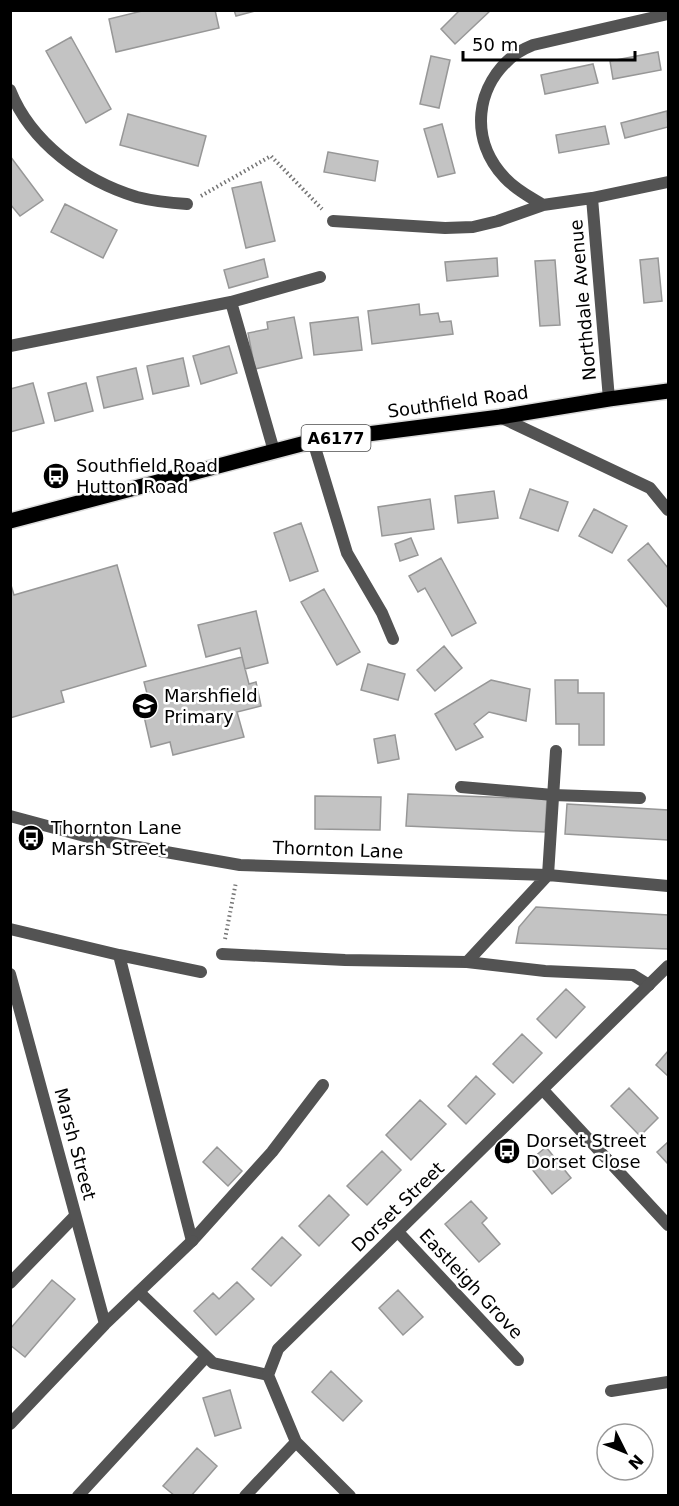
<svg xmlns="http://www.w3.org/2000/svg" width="679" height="1506" font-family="'DejaVu Sans',sans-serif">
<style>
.building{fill:#c3c3c3;stroke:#979797;stroke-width:1.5}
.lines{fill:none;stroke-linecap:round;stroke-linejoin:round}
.primary-casing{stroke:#dbdbdb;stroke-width:18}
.path{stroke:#757575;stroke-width:4;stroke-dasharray:1.5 3;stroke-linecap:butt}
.lane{stroke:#535353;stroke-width:12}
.street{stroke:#535353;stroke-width:12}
.primary{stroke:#000;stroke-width:15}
.labels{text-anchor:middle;stroke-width:5;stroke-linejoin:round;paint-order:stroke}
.shield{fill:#fff;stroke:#4c4c4c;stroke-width:1.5}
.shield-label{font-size:16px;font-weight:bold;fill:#000}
.street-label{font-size:18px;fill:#000;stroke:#fff}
.poi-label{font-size:18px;fill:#000;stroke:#fff;text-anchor:start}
</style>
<rect width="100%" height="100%" fill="#fff"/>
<!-- building -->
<path class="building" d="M146,10H215L219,28L116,52L109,19Z
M234,10H259L236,16Z
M460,10H491L455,44L441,29Z
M71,37L111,109L86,123L46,51Z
M658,52L661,70L613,79L610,61Z
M431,56L450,60L439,108L420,104Z
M593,64L598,83L545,94L541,75Z
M667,111L668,127L625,138L621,123Z
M128,114L206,136L198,166L120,145Z
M442,124L455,173L438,177L424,129Z
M605,126L609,144L559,153L556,135Z
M328,152L378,161L375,181L324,172Z
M10,156L43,200L20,216L10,204Z
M261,182L275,241L246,248L232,188Z
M65,204L117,230L103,258L51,232Z
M497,258L498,276L447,281L445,262Z
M658,258L662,301L644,303L640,260Z
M264,259L268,277L229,288L224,270Z
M555,260L560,325L540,326L535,261Z
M419,304L420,315L438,313L440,322L451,321L453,334L372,344L368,311Z
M294,317L302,358L255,369L248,333L268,329L267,322Z
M358,317L362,350L314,355L310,323Z
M229,346L237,373L201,384L193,356Z
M183,358L189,386L153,394L147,366Z
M136,368L143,399L104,408L97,377Z
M33,383L44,423L10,432V389Z
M86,383L93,411L55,421L48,393Z
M530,489L568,502L558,531L520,518Z
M494,491L498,518L458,523L455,496Z
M430,499L434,529L382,536L378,507Z
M594,509L627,526L612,553L579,536Z
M301,523L318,571L290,581L274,533Z
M411,538L418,555L400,561L395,544Z
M648,543L668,568V608L628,560Z
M441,558L476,623L452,636L425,588L418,592L409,576Z
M117,565L146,666L61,691L64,702L10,718V582L14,595Z
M324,589L360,652L337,665L301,602Z
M256,611L268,663L245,669L240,648L206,657L198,625Z
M444,646L462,668L435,691L417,670Z
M242,657L249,684L256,682L261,706L237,712L244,737L173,755L170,742L151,747L141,703L149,701L144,682Z
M368,664L405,674L398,700L361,690Z
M491,680L530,689L526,721L489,712L474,724L483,737L456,750L435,714Z
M555,680H578V693H604V745H579V724H556Z
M395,735L399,759L378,763L374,739Z
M408,794L547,799L545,832L406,826Z
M315,796L381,797L380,830L315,829Z
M567,804L668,810V840L565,834Z
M536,907L668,915V949L516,943L519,927Z
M566,989L585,1007L556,1038L537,1019Z
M522,1034L542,1053L513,1083L493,1064Z
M668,1051V1076L656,1065Z
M476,1076L495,1094L466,1124L448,1106Z
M629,1088L658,1118L640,1136L611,1106Z
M420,1100L446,1124L411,1160L386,1135Z
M668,1142V1164L657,1152Z
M217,1147L242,1171L228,1186L203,1162Z
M546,1147L571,1178L552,1194L527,1163Z
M382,1151L401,1170L367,1205L347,1186Z
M329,1195L349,1215L319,1246L299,1226Z
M471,1201L487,1218L482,1223L500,1244L479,1262L445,1224Z
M282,1237L301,1255L271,1286L252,1269Z
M52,1280L75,1299L25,1357L10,1345V1329Z
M237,1282L254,1299L216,1335L194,1311L213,1293L219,1299Z
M398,1290L423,1317L403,1335L379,1308Z
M331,1371L362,1401L343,1421L312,1392Z
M230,1390L241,1428L215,1436L203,1398Z
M197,1448L217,1466L191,1496H175L163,1486Z"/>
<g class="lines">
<defs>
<path id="primary" d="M10,521L313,441L500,417L609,399L668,391"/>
</defs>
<!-- primary casing -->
<use href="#primary" class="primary-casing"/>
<!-- path -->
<path class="path" d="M201,196L271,156L322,209
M225,939L236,882"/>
<!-- lane -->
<path class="lane" d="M10,346L231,302
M274,451L231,302L320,277
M461,787L553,795L640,798
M548,875L556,751
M10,929L119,955L201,972
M222,954L345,960L467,962L545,971L633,975L649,985
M119,955L192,1241
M192,1241L272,1152L323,1085
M10,1283L75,1216
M139,1292L213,1363L268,1375
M78,1496L206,1357"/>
<!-- street -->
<path class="street" d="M10,90C31,143 84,181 137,197C153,201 170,203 187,204
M592,198L609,399
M543,205C530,197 516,190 505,178C469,140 474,85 517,53C522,50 528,47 533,45L668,14
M333,221L445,228L473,227L498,221L543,205L592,198L668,182
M500,417L650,488L668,510
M313,441L347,553L382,613L393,639
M10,816L103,841L240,865L548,875L668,886
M467,962L548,875
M10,974L105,1324
M543,1090L668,1225
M398,1232L518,1360
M611,1391L668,1382
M10,1424L105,1324L192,1241
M245,1496L296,1442
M350,1496L296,1442L268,1375L278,1349L668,966"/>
<!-- primary -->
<use href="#primary" class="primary"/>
</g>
<!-- icons -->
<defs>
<symbol id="bus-disc" viewBox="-11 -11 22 22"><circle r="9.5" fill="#000" stroke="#fff"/><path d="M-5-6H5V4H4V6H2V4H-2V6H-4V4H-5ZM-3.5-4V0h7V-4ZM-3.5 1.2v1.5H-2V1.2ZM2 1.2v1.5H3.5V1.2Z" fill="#fff"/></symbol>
<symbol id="school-disc" viewBox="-11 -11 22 22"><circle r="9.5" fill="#000" stroke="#fff"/><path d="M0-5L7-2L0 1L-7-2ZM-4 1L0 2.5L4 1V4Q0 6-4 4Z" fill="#fff"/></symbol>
</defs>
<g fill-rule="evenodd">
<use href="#bus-disc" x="41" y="461" width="30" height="30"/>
<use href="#school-disc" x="130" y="691" width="30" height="30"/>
<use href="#bus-disc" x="16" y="823" width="30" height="30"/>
<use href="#bus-disc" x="492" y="1136" width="30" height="30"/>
</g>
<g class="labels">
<!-- shield labels -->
<rect class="shield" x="301.5" y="425" width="69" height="26" rx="4.5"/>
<g class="shield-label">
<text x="336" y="444">A6177</text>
</g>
<!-- street labels -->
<g class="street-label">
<text transform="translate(583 300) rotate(-95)" y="6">Northdale Avenue</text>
<text transform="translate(458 402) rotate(-8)" y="6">Southfield Road</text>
<text transform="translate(338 850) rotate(2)" y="6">Thornton Lane</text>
<text transform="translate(75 1144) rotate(75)" y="6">Marsh Street</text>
<text transform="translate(398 1207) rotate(-44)" y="6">Dorset Street</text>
<text transform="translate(471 1284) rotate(47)" y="6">Eastleigh Grove</text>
</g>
<!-- poi labels -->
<g class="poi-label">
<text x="76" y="472">Southfield Road<tspan x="76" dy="21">Hutton Road</tspan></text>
<text x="164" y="702">Marshfield<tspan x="164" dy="21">Primary</tspan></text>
<text x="51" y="834">Thornton Lane<tspan x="51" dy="21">Marsh Street</tspan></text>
<text x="526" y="1147">Dorset Street<tspan x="526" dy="21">Dorset Close</tspan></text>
</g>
</g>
<!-- border -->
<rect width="679" height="1506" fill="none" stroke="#000000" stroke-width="24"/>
<!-- north arrow -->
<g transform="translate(625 1452) rotate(133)"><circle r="28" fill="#ffffff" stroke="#999999" stroke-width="1.5"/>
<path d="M0-4.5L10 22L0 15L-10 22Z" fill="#000000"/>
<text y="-9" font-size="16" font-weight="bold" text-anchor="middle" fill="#000000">N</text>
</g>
<!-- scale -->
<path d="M463 51v9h172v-9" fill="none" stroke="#000000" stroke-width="3"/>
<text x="472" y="51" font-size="18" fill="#000000" stroke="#ffffff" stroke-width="4.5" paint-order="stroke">50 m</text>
</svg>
